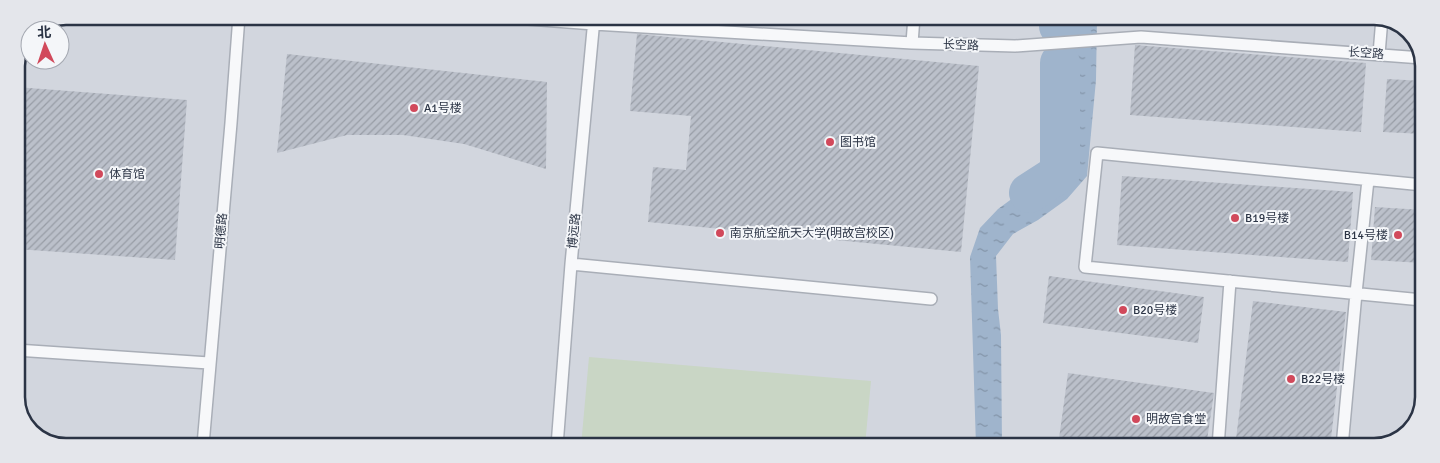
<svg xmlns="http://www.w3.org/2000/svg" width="1440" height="463" font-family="Signika,'Noto Sans SC',sans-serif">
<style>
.built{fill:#d2d6de}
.grass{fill:#c9d6c5}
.water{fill:url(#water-ripples)}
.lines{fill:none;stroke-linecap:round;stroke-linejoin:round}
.river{stroke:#9fb4cc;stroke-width:40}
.building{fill:url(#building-hatch)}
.lane-casing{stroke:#a9aeb7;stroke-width:14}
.lane{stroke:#f7f8fa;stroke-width:11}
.poi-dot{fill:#d1495b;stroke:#f4f6f9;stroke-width:2}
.labels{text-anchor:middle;stroke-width:4;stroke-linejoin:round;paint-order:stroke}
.street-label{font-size:12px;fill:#2b3445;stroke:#f4f6f9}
.poi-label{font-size:12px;fill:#2b3445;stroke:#f4f6f9;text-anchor:start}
.rim{fill:none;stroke:#2b3445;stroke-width:2.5}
</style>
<defs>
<pattern id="water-ripples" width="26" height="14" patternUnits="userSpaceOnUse" patternTransform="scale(1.25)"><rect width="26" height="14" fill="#9fb4cc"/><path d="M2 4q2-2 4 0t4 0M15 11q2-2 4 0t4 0" fill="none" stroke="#8293a7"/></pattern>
<pattern id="building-hatch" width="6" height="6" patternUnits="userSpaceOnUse" patternTransform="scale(1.25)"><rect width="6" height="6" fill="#bbc0ca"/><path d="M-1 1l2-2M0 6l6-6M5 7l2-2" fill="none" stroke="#989da6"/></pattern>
</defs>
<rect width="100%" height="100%" fill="#e4e7ec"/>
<!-- built -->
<path class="built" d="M66,16L1387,18L1412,34L1424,63L1422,410L1404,436L1374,447L53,445L27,427L16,400V66L30,33V60H60V30H33Z"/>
<!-- grass -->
<path class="grass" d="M589,357L871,381L865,446H581Z"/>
<!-- water -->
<path class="water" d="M1064,18H1097L1096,80L1087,176L1067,199L1038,220L1013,234L996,256L998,309L1001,335L1002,446H976L970,257L980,228L998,209L1021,192L1048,175L1063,149Z"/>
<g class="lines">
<!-- river -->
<path class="river" d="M1059,18V26
M1029,193L1060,173V63"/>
</g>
<!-- building -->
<path class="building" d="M637,34L979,66L961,252L648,222L653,167L686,170L691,116L630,111Z
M1135,45L1366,63L1361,132L1130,115Z
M287,54L547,82L546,169L464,144L403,135H347L277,153Z
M1387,79L1424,81L1423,134L1383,132Z
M16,87L187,100L175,260L16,249Z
M1122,176L1353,192L1348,262L1117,245Z
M1375,207L1423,210V263L1371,260Z
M1049,276L1204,297L1198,343L1043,323Z
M1253,301L1346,312L1330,447H1235Z
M1068,373L1214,393L1206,447L1058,446Z"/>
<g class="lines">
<defs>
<path id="lane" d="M501,17L594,24L912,43L1015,46L1141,37L1422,58
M912,43L914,17
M1379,54L1382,18
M571,264L931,299
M1422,300L1085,267L1097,153L1423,185
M16,350L209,363
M203,445L231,123L239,16
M557,446L571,264L594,19
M1218,447L1230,281
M1342,447L1356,293L1368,180"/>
</defs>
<!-- lane casing -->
<use href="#lane" class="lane-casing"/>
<!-- lane -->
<use href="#lane" class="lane"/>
</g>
<!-- markers -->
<g class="poi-dot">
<circle cx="414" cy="108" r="5"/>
<circle cx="830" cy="142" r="5"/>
<circle cx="99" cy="174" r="5"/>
<circle cx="1235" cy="218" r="5"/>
<circle cx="720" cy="233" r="5"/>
<circle cx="1398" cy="235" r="5"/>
<circle cx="1123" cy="310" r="5"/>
<circle cx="1291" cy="379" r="5"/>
<circle cx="1136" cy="419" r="5"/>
</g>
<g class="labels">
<!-- street labels -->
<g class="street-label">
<text transform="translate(961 45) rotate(2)" y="4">长空路</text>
<text transform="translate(1366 53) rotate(4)" y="4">长空路</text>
<text transform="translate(221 231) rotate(-85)" y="4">明德路</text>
<text transform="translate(574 231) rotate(-84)" y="4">博远路</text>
</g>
<!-- poi labels -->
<g class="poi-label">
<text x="424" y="112">A1号楼</text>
<text x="840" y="146">图书馆</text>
<text x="109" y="178">体育馆</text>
<text x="1245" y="222">B19号楼</text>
<text x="730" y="237">南京航空航天大学(明故宫校区)</text>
<text x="1388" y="239" text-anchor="end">B14号楼</text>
<text x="1133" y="314">B20号楼</text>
<text x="1301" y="383">B22号楼</text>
<text x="1146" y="423">明故宫食堂</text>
</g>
</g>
<!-- crop -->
<path d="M0 0H1440V463H0ZM66 25H1374A41 41 0 0 1 1415 66V397A41 41 0 0 1 1374 438H66A41 41 0 0 1 25 397V66A41 41 0 0 1 66 25Z" fill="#e4e6eb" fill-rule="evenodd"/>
<path class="rim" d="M66 25H1374A41 41 0 0 1 1415 66V397A41 41 0 0 1 1374 438H66A41 41 0 0 1 25 397V66A41 41 0 0 1 66 25Z"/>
<!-- north arrow -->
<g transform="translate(45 45) rotate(357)"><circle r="24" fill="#f4f6f9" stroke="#a4a8b1"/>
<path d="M0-4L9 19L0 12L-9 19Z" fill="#d1495b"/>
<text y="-8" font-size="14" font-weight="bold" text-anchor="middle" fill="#2b3445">北</text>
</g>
</svg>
